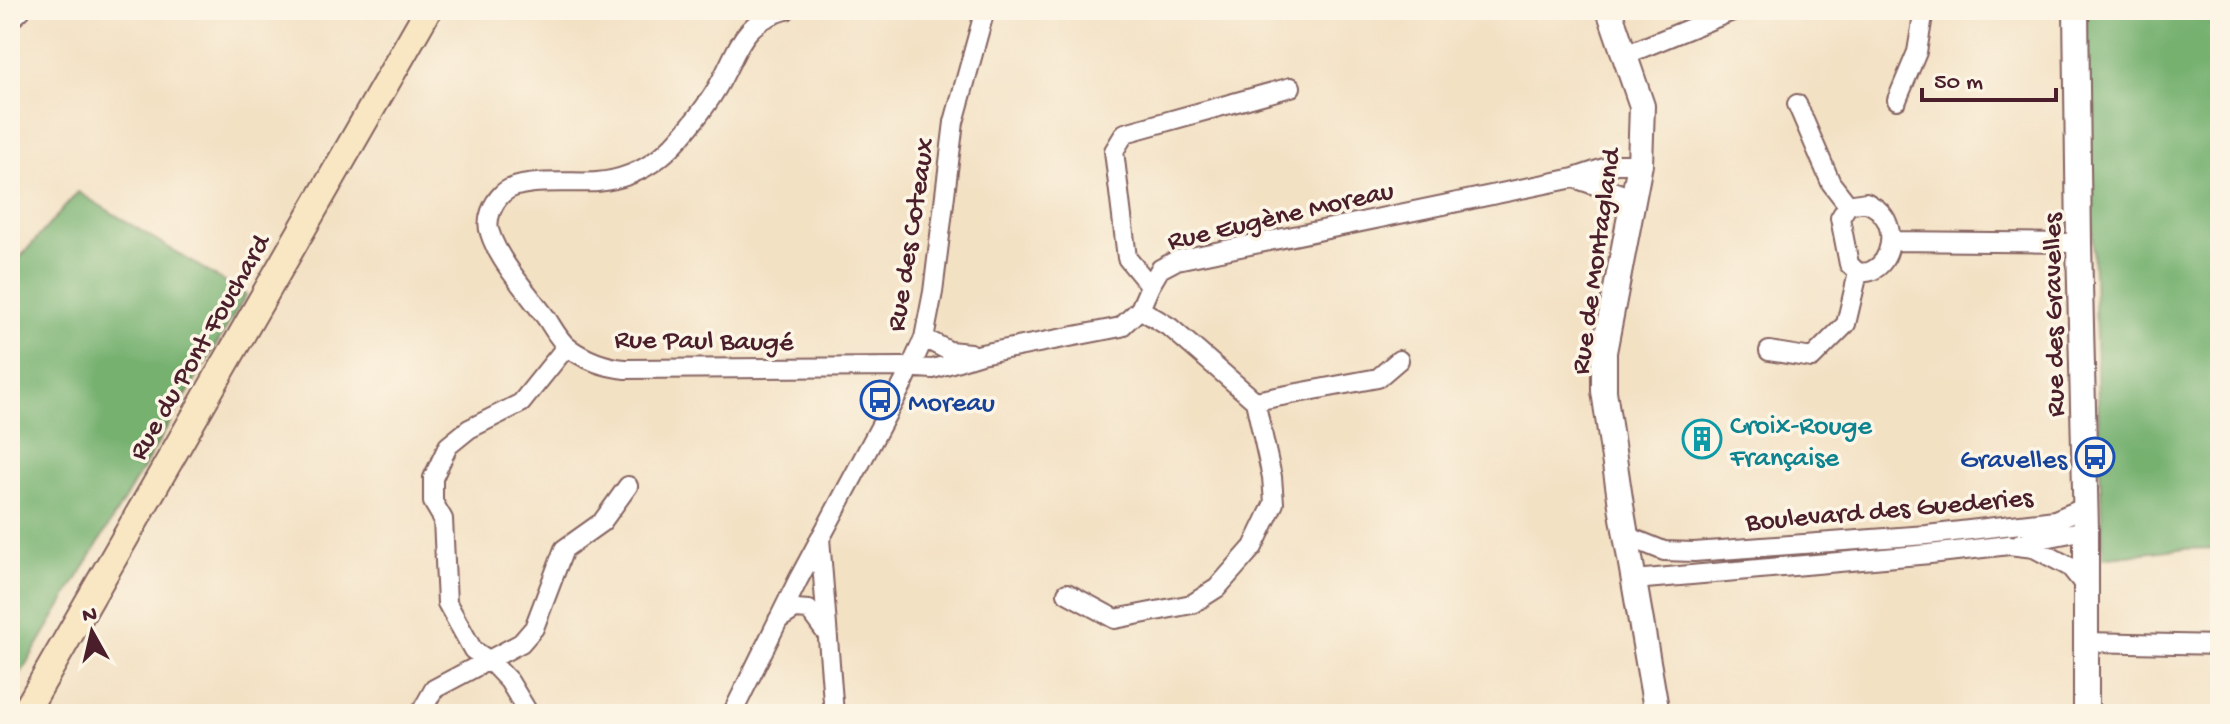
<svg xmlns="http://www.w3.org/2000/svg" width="2230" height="724" font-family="'Gochi Hand',sans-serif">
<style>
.forest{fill:#76b170;stroke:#60684e;stroke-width:2}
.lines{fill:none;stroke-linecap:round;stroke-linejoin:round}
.minor-casing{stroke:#856361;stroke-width:22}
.tertiary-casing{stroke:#856361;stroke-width:28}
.secondary-casing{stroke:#856361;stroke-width:30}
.minor{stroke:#fff;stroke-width:18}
.tertiary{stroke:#fff;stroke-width:24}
.secondary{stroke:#f9e7c3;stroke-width:26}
.labels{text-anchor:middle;stroke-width:7;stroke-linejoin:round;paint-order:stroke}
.street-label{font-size:28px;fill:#4a1f2b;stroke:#fcf5e5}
.transit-label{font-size:28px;fill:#164399;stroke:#fcf5e5;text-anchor:start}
.culture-label{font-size:28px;fill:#0d838f;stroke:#fcf5e5;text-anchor:start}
</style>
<rect width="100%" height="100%" fill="#fcf5e5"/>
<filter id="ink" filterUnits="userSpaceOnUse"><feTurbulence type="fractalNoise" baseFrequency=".0125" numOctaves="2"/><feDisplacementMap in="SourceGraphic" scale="16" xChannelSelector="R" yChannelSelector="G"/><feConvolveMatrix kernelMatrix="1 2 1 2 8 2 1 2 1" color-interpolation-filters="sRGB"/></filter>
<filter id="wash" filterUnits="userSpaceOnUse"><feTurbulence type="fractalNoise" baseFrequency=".006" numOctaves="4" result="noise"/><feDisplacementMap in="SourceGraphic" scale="32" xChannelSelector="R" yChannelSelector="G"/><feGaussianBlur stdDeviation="1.8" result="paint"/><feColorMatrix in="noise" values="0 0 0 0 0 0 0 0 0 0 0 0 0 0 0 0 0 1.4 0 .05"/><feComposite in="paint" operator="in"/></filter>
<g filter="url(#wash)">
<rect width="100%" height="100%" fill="#f3e1c4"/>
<!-- forest -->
<path class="forest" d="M2089,10H2220V548L2177,549L2103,558L2086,25Z
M78,192L246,295L12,688L10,687V269Z"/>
</g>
<g filter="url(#ink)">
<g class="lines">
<defs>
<path id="minor" d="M786,10C739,23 739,51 717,88C704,110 679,142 659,158C641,172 619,180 597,182C573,184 518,177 502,194C493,203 485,220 490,233C499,262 529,294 547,319C553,328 560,342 569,348C586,360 605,367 625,369L902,367L933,369L981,354L1121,327L1140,309L1150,286L1160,269L1177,260L1574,178L1616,164H1640
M10,20L21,10
M1625,55L1735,10
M1897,100L1917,52L1924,10
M1797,104L1831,183L1848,205
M1574,178L1633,198
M1866,202C1872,206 1878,208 1882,214C1896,230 1892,262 1871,271C1867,273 1862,272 1858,273L1849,264L1840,218L1848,205Z
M1890,241L2079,243
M1150,286L1127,258L1114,151L1125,133L1291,87
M924,338L949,351L970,353
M1769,351L1812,358L1846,324L1858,273
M1255,401L1378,378L1399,360
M1627,536L1664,551L1694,552L1927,535L2055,520L2086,507
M820,538L834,714
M2020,543L2086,530
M1634,580L1930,554L2009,545L2034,548L2070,567L2086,587
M1067,593L1115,619L1192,604L1217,588L1253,547L1274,503L1272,477L1255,401L1171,328L1140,309
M778,620L795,609L809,610L826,633
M2086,642L2220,645
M420,714L434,689L521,643L534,628L564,549L602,522L628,486
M529,714L509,681L490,661L473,650L447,603L443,519L433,502V478L448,446L469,429L521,403L566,347
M732,714L798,580L904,382L924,338L933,292L954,122L985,10"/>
<path id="tertiary" d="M1609,10L1642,106L1640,164L1604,352V391L1622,512L1657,714
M2076,10L2079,243L2086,530V714"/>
<path id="secondary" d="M24,714L428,10"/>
</defs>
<!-- minor casing -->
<use href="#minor" class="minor-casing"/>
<!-- tertiary casing -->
<use href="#tertiary" class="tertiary-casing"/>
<!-- secondary casing -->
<use href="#secondary" class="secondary-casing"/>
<!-- minor -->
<use href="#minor" class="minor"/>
<!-- tertiary -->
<use href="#tertiary" class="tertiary"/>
<!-- secondary -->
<use href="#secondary" class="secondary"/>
</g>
</g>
<!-- icons -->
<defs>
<symbol id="bus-ring" viewBox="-11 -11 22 22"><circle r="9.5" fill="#fcf5e5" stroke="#1a4fb4" stroke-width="1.5"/><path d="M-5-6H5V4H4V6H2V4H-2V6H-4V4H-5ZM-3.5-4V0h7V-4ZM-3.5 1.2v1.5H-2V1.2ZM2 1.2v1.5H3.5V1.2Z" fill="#1a4fb4"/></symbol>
<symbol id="building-ring" viewBox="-11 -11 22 22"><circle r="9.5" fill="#fcf5e5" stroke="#0f9aa8" stroke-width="1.5"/><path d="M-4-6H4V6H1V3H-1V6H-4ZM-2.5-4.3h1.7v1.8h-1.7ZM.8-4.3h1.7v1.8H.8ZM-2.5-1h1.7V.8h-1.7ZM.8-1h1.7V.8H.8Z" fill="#0f9aa8"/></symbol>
</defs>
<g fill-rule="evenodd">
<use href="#bus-ring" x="858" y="378" width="44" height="44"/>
<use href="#building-ring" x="1680" y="417" width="44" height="44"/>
<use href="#bus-ring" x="2073" y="435" width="44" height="44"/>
</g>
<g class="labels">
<!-- street labels -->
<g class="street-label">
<text transform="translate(1280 213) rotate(-13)" y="10">Rue Eugène Moreau</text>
<text transform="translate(908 234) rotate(-81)" y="10">Rue des Coteaux</text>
<text transform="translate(1593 261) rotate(-82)" y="10">Rue de Montagland</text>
<text transform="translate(2051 315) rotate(-91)" y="10">Rue des Gravelles</text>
<text transform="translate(704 338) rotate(1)" y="10">Rue Paul Baugé</text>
<text transform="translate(197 346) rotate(-60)" y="10">Rue du Pont Fouchard</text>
<text transform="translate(1889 507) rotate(-5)" y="10">Boulevard des Guederies</text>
</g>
<!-- transit labels -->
<g class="transit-label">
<text x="908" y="410">Moreau</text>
<text x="2067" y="467" text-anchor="end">Gravelles</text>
</g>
<!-- culture labels -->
<g class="culture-label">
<text x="1730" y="433">Croix-Rouge<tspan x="1730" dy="32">Française</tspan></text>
</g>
</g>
<!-- margin -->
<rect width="2230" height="724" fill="none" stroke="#fcf5e5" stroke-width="40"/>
<!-- north arrow -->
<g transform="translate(92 632) rotate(352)" stroke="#fcf5e5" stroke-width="6" paint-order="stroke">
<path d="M0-6L14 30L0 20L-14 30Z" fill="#4a1f2b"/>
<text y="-12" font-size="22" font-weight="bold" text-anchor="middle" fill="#4a1f2b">N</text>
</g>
<!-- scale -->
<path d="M1922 88v12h134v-12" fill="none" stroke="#4a1f2b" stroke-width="4"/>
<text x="1934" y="88" font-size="24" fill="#4a1f2b" stroke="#fcf5e5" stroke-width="6" paint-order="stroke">50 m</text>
</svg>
